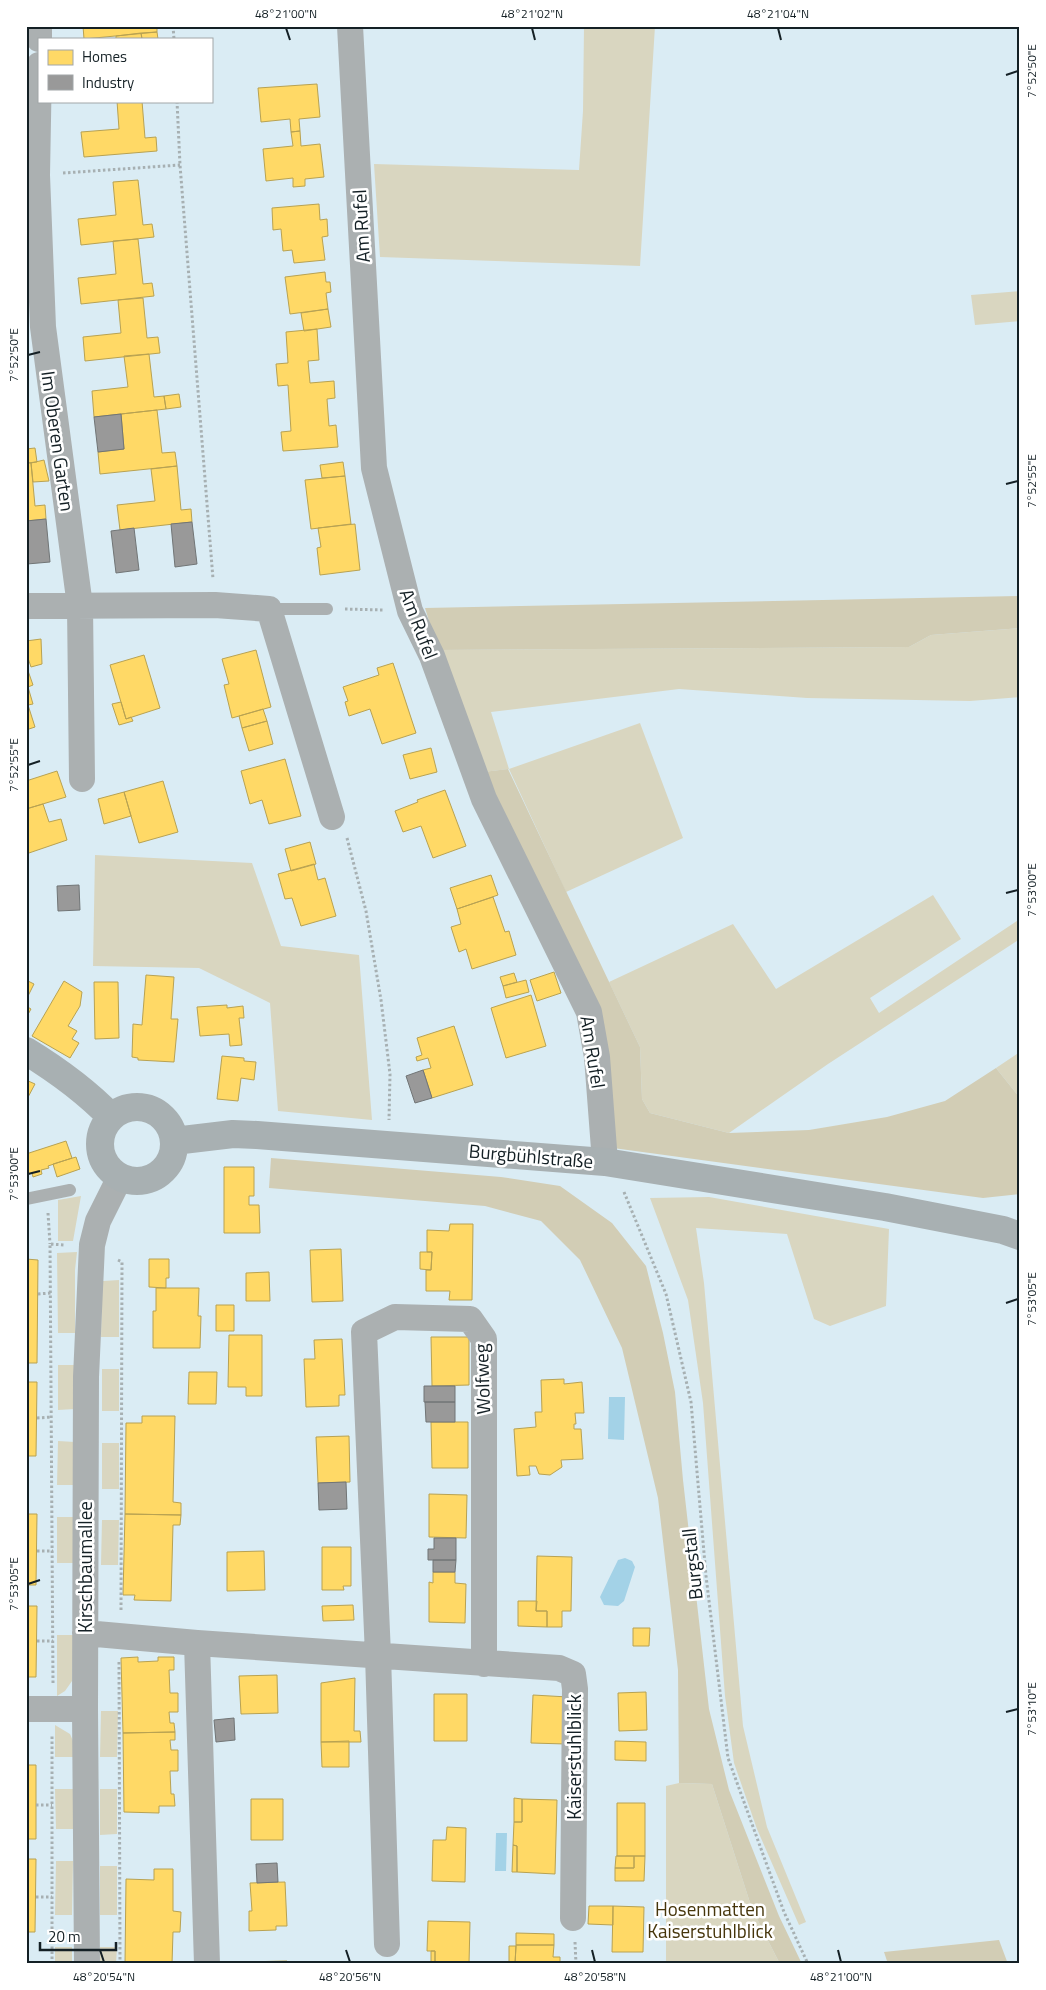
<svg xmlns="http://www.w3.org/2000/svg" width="1046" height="1990" font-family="'Titillium Web',sans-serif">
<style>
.green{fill:#d9d6c0}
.forest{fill:#d2cdb5}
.water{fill:#a3d2e7}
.homes{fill:#ffd966;stroke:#b8a252}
.industry{fill:#999;stroke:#717576}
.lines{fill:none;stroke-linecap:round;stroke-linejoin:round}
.path{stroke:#a7b0b2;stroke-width:3;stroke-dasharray:2.5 2.5;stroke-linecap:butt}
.lane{stroke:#abb0b1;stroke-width:12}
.street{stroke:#abb0b1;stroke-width:26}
.secondary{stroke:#a8b0b2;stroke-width:28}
.ticks{fill:none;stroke:#142025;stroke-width:2}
.labels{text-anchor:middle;stroke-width:5;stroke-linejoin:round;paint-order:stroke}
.street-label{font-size:19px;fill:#142025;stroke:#fff}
.park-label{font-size:19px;fill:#46350b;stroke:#fff}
.neatline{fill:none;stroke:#142025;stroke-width:2}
.ticks-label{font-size:12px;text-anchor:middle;fill:#142025}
</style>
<rect width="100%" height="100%" fill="#daecf4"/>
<!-- green -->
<path class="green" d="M584,26H655L640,266L380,257L374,164L579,170L583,111Z
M1020,291V321L975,325L971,295Z
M1020,628V697L970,701L807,698L679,689L491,712L509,769L640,723L683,838L566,892L509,769L483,772L438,650L909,647L931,635Z
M95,855L252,863L281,946L359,955L372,1120L278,1111L270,1003L199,968L93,966Z
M933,895L961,939L870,998L879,1013L1020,919V939L828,1064L729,1133L650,1113L642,1099L640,1047L609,982L733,924L776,989Z
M1020,1052V1098L996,1068Z
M81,1196L73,1241H58V1200Z
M709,1197L889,1229L886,1306L830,1326L814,1319L787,1234L696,1228L704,1283L743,1726L767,1827L806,1922L799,1925L757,1829L734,1763L725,1696L703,1403L688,1300L650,1198Z
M77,1252L75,1270V1333H58L57,1253Z
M119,1280V1337H101L102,1290L103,1281Z
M58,1365H75V1409L58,1410Z
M102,1369H119V1411H102Z
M58,1441L75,1442L74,1485H57Z
M102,1443H119V1489H102Z
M57,1517H74V1563H57Z
M102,1520H119L118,1565H101Z
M57,1635H74L72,1681L65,1691L57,1696Z
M101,1711H118L117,1757H100Z
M55,1725L70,1734L73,1741V1757H55Z
M679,1783L712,1784L752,1909L780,1964H666V1786Z
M55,1789H73V1829H56Z
M100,1789H117V1834L100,1835Z
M56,1861H73L72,1915H55Z
M100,1866H117V1915H100Z
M55,1947H72V1964H55Z
M100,1947H117L116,1964H100Z"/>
<!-- forest -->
<path class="forest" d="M1020,596V628L931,635L909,647L438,650L425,608Z
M508,769L640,1047L642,1099L650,1113L729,1133L809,1130L887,1117L945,1101L996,1068L1020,1098V1194L983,1198L613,1148L599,1018L483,772Z
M271,1158L501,1177L560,1186L612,1223L646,1266L663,1333L675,1392L683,1480L709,1709L729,1790L779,1916L802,1964H780L752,1909L712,1784L679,1783L678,1670L658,1498L622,1348L580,1260L541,1221L485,1206L269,1188Z
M999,1940L1008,1964H888L884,1952Z"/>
<!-- water -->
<path class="water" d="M609,1397H625L624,1440L608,1439Z
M625,1558L632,1561L635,1567L624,1601L618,1606L604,1605L600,1597L618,1560Z
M496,1833H507L506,1871H495Z"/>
<!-- homes -->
<path class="homes" d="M83,26H157V32L84,39Z
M157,32L158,39H142L141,33Z
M141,33L142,39H116V36Z
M317,84L320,117L299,119L300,131L291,132L290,119L261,122L258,88Z
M117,101H142L145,138L156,137L157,151L84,157L81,132L119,129Z
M300,131L301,146L320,144L324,177L305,179V186L293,187V178L266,181L263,149L293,146L291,132Z
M138,180L143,225L152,224L154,237L81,245L78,219L116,215L113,182Z
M319,204L320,220L327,219L328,236L322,237L325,260L294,263L292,250L283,251L281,229L273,230L272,208Z
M138,239L143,284L152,283L154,296L81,304L78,278L116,274L113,241Z
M325,272L326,282H330L331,292L326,293L328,309L290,314L285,277Z
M143,298L147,338L158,337L160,353L85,361L83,337L121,333L118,300Z
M328,309L331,327L304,331L301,313Z
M317,329L319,360L308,361L310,383L334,381L335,398L327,399L329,426L336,425L338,447L283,451L281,432L291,431L288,385L278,386L276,364L288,363L286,332Z
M149,354L154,397L164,396L166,409L94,417L92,391L128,387L124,356Z
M179,394L181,407L166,409L164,396Z
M157,410L162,453L175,452L177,466L100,474L98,452L124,449L121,414Z
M35,448L37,462L26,463V449Z
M44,460L49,481L33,482L31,463Z
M343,462L345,476L322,478L320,465Z
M26,463H31L35,506L45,505L46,519L26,521Z
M177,466L181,510L191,509L192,522L120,530L117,505L155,501L151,469Z
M345,476L351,524L311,529L305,480Z
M355,524L360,570L320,575L317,548L321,547L318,528Z
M41,639L42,664L31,667L26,652V641Z
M256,650L271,707L232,718L224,685L229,684L222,659Z
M144,655L160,708L126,719L110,665Z
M393,663L416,733L382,744L370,709L349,716L345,702L348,701L343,687L379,675L377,668Z
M26,665L33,685L28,687L33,704L28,705L35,727L26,730Z
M121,702L126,719L131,717L133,721L119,725L112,704Z
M263,709L267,721L242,728L239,716Z
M267,721L273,744L249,751L242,728Z
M431,748L437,772L410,779L403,755Z
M285,759L301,816L269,824L262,800L250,804L241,771Z
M57,771L66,797L26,809V781Z
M163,781L178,832L139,843L124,792Z
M445,790L466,846L433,858L421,826L403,832L395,811L418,802L417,800Z
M124,792L131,816L104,824L98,799Z
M43,804L49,822L61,819L67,840L26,854V809Z
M310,842L316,864L291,871L285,849Z
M314,864L318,880L325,878L336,916L301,926L292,898L285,899L278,874Z
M491,875L498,895L457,909L450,888Z
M493,897L505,932L509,931L516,955L472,969L466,949L459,952L451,927L461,924L457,909Z
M554,972L561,993L537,1001L530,980Z
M514,973L517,982L503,986L500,977Z
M146,975L174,977L171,1019H178L174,1062L138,1060V1058L132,1057L133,1024L142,1025Z
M26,980L34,984L26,1000Z
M526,980L529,992L506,998L503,986Z
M64,981L82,992L80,1006L68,1026L77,1031L72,1039L79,1043L70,1058L32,1036Z
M94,982H118L119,1038L95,1039Z
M531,995L546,1046L506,1058L491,1008Z
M227,1005V1008L243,1006L244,1018H239L242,1045L230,1046L229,1034L200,1036L197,1007Z
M26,1006L31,1009L26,1018Z
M454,1026L473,1085L432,1098L423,1070L431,1068L428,1058L417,1061L416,1057L422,1055L417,1038Z
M222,1056L244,1058V1061L256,1062L254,1080L241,1078L238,1101L217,1099Z
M26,1080L35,1084L26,1101Z
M66,1141L72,1158L48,1166L49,1168L41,1170L42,1174L33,1177L32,1173L26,1175V1154Z
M76,1157L80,1169L57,1177L53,1164Z
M224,1167H254V1196H249V1205H259L260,1233H224Z
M450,1224H473L472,1300H449L450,1291H426V1270H431L432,1252H427V1230L449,1231Z
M341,1249L343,1301L312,1302L310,1250Z
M420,1252H432L431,1270L420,1269Z
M26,1259L38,1260L37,1363H26Z
M149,1259H169V1278H166V1288L149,1287Z
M269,1272L270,1301H246V1273Z
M156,1288H199L198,1316H201L200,1348H153V1311H156Z
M216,1305H234V1331H216Z
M229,1335H262V1396H246V1387H228Z
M431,1337H469V1385L432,1386Z
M342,1339L345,1395H339V1406L306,1407L304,1359H315L314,1340Z
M189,1372H217L216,1404H188Z
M564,1379V1384L582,1382L584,1413H575L576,1424H574V1429H581L583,1459L561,1460L562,1467L550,1475L539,1474L536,1466H529L530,1475L517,1476L514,1429L536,1427L535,1412H542L541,1380Z
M26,1382H37L36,1456H26Z
M142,1416H175L173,1502L181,1503V1515L125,1514L126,1423H142Z
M431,1422H468V1468H432Z
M349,1436L350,1482L318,1483L316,1437Z
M429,1494L467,1495L466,1538L429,1537Z
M26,1514H37L36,1585H26Z
M125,1514L181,1515L180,1525H173L171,1601L134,1600L135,1595H123Z
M322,1547H351V1586H343L344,1590H322Z
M264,1551L265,1590L227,1591V1552Z
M537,1556L572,1557L571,1611H562V1627H547V1611H536Z
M433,1572H455V1583L466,1584L465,1623L429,1622V1582L433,1583Z
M518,1601H537L536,1611H547V1627L518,1626Z
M353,1605L354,1620L323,1621L322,1606Z
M26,1606H37L36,1677H26Z
M633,1628H650L649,1646H633Z
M138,1657V1662L158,1661V1657H174V1670H169L170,1693H178V1712H169L170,1723H174L175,1732L123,1733L121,1658Z
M277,1675L278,1713L241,1714L239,1676Z
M355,1678L354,1731H360L361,1742H321V1683Z
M646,1692L647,1730L619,1731L618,1693Z
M434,1694H467V1741H434Z
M533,1695L568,1697L566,1744L531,1743Z
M175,1732V1740H170L171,1750H178V1771H170L171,1794H174L175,1806H159V1813L124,1812L123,1733Z
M349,1741V1767H322L321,1742Z
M615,1741L646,1742V1761L615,1760Z
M26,1765H36V1839H26Z
M514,1798L522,1799V1822H514Z
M251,1799H283V1840H251Z
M522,1799L557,1800L555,1874L517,1872V1846L513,1845L514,1822H522Z
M617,1803H645V1856H617Z
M447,1827L466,1828L465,1882L432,1881L433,1840H446Z
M513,1845L517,1846V1872H512Z
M616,1856H634V1868H615Z
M634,1856H645L644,1881H615V1868H634Z
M26,1859H36L35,1932H26Z
M154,1869H173V1911L181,1912L180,1932H173L172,1964H125L126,1879L154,1880Z
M285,1882L287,1926H276V1930L249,1931V1911H252L250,1883Z
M589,1906H613V1925L588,1924Z
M613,1906L644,1907L643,1952H612Z
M428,1921L470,1922L469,1964H435V1951H427Z
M516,1933L554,1934V1945H516Z
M516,1945H554L553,1957H560V1964H515Z
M509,1946H516L515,1964H509Z
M431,1951H435V1964H431Z
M287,1961V1964H244V1962Z"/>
<!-- industry -->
<path class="industry" d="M121,414L124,449L98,452L94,417Z
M46,519L50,562L27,564L26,521Z
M192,522L197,564L175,567L171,524Z
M134,528L139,570L116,573L111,531Z
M79,885L80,910L58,911L57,886Z
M423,1070L432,1098L415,1103L406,1076Z
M424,1386H455V1402H424Z
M425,1402H455V1422H426Z
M346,1482L347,1509L319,1510L318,1483Z
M434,1538H456V1560H428V1549H434Z
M433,1560H456L455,1572H433Z
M234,1718L235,1740L216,1742L214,1720Z
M277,1863L278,1882L257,1883L256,1864Z"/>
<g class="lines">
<!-- path -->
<path class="path" d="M173,26L174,39
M177,101L180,165L213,579
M63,173L180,165
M345,609L384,610
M347,838L366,911L381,1000L390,1074L389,1120
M624,1192L666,1294L691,1402L706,1576L728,1758L784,1912L808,1964
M48,1213L50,1244
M118,1260L122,1262L121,1611
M38,1294L51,1293
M37,1418L52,1417
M37,1551H53
M37,1641H53
M119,1662L120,1964
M53,1683L50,1244L65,1245
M36,1805H52
M36,1897H52
M575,1942L576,1964
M52,1964V1734"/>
<!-- lane -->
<path class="lane" d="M269,609H327
M26,1199L70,1190"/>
<!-- street -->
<path class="street" d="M350,26L374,468L410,611L432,656L484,799L589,1012L597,1057L605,1162
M39,39V26
M39,65L37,175L43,327L80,606L82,779
M26,606L215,605L269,609L332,817
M85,1633L197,1643L559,1668L573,1674L575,1689L573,1918
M197,1643L207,1964
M26,1709H85
M387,1944L378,1655L364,1332L395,1317L470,1319L484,1339V1664
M87,1964L85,1709L86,1377L92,1245L98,1221L120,1177"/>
<!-- secondary -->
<path class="secondary" d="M26,1051C57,1070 86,1091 111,1117
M100 1144a37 37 0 1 1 74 0a37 37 0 1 1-74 0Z
M174,1141L233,1134L257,1135L605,1162L885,1207L1003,1230L1020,1236"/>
</g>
<!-- ticks -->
<path class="ticks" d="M286,28L290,40M532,28L535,40M778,28L781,40M1006,75L1018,71M28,355L40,352M1006,484L1018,481M28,765L40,761M1006,893L1018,890M28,1174L40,1171M1006,1303L1018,1299M28,1584L40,1580M1006,1712L1018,1709M100,1950L104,1962M346,1950L350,1962M592,1950L595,1962M838,1950L841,1962"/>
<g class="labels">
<!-- street labels -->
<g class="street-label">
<text transform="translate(361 226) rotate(-93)" y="7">Am Rufel</text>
<text transform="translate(58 441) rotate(82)" y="7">Im Oberen Garten</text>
<text transform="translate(419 624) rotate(69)" y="7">Am Rufel</text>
<text transform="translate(593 1052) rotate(81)" y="7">Am Rufel</text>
<text transform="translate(531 1156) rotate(5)" y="7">Burgbühlstraße</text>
<text transform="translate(482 1379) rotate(-92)" y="7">Wolfweg</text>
<text transform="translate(692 1564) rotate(-96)" y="7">Burgstall</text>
<text transform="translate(85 1567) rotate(-90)" y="7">Kirschbaumallee</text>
<text transform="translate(574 1757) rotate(-90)" y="7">Kaiserstuhlblick</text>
</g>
<!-- park labels -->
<g class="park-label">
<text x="710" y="1916">Hosenmatten<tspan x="710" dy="22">Kaiserstuhlblick</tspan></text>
</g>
</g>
<!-- border -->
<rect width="1046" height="1990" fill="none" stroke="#ffffff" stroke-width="55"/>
<!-- legend -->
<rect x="38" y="38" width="175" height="65" fill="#ffffff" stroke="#a1a6a8"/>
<rect x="48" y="50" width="25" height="15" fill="#ffd966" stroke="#a1a6a8"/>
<text x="82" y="62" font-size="15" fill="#142025">Homes</text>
<rect x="48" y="75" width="25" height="15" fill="#999999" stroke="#a1a6a8"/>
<text x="82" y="88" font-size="15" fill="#142025">Industry</text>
<!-- scale -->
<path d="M40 1942v8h76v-8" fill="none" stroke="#142025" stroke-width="2.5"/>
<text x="48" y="1942" font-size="15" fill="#142025" stroke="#ffffff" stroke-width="4" paint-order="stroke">20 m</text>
<rect x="28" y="28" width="990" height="1934" class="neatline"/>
<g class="ticks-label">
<text x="286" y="18">48°21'00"N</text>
<text x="532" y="18">48°21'02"N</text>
<text x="778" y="18">48°21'04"N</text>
<text transform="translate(1032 71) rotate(-90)" y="4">7°52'50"E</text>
<text transform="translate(14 355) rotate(-90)" y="4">7°52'50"E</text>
<text transform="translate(1032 481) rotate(-90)" y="4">7°52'55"E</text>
<text transform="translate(14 765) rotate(-90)" y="4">7°52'55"E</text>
<text transform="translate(1032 890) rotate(-90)" y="4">7°53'00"E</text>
<text transform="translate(14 1174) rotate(-90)" y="4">7°53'00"E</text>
<text transform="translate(1032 1299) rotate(-90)" y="4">7°53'05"E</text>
<text transform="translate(14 1584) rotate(-90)" y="4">7°53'05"E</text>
<text transform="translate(1032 1709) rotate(-90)" y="4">7°53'10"E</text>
<text x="104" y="1981">48°20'54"N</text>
<text x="350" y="1981">48°20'56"N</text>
<text x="595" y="1981">48°20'58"N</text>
<text x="841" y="1981">48°21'00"N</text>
</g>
</svg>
